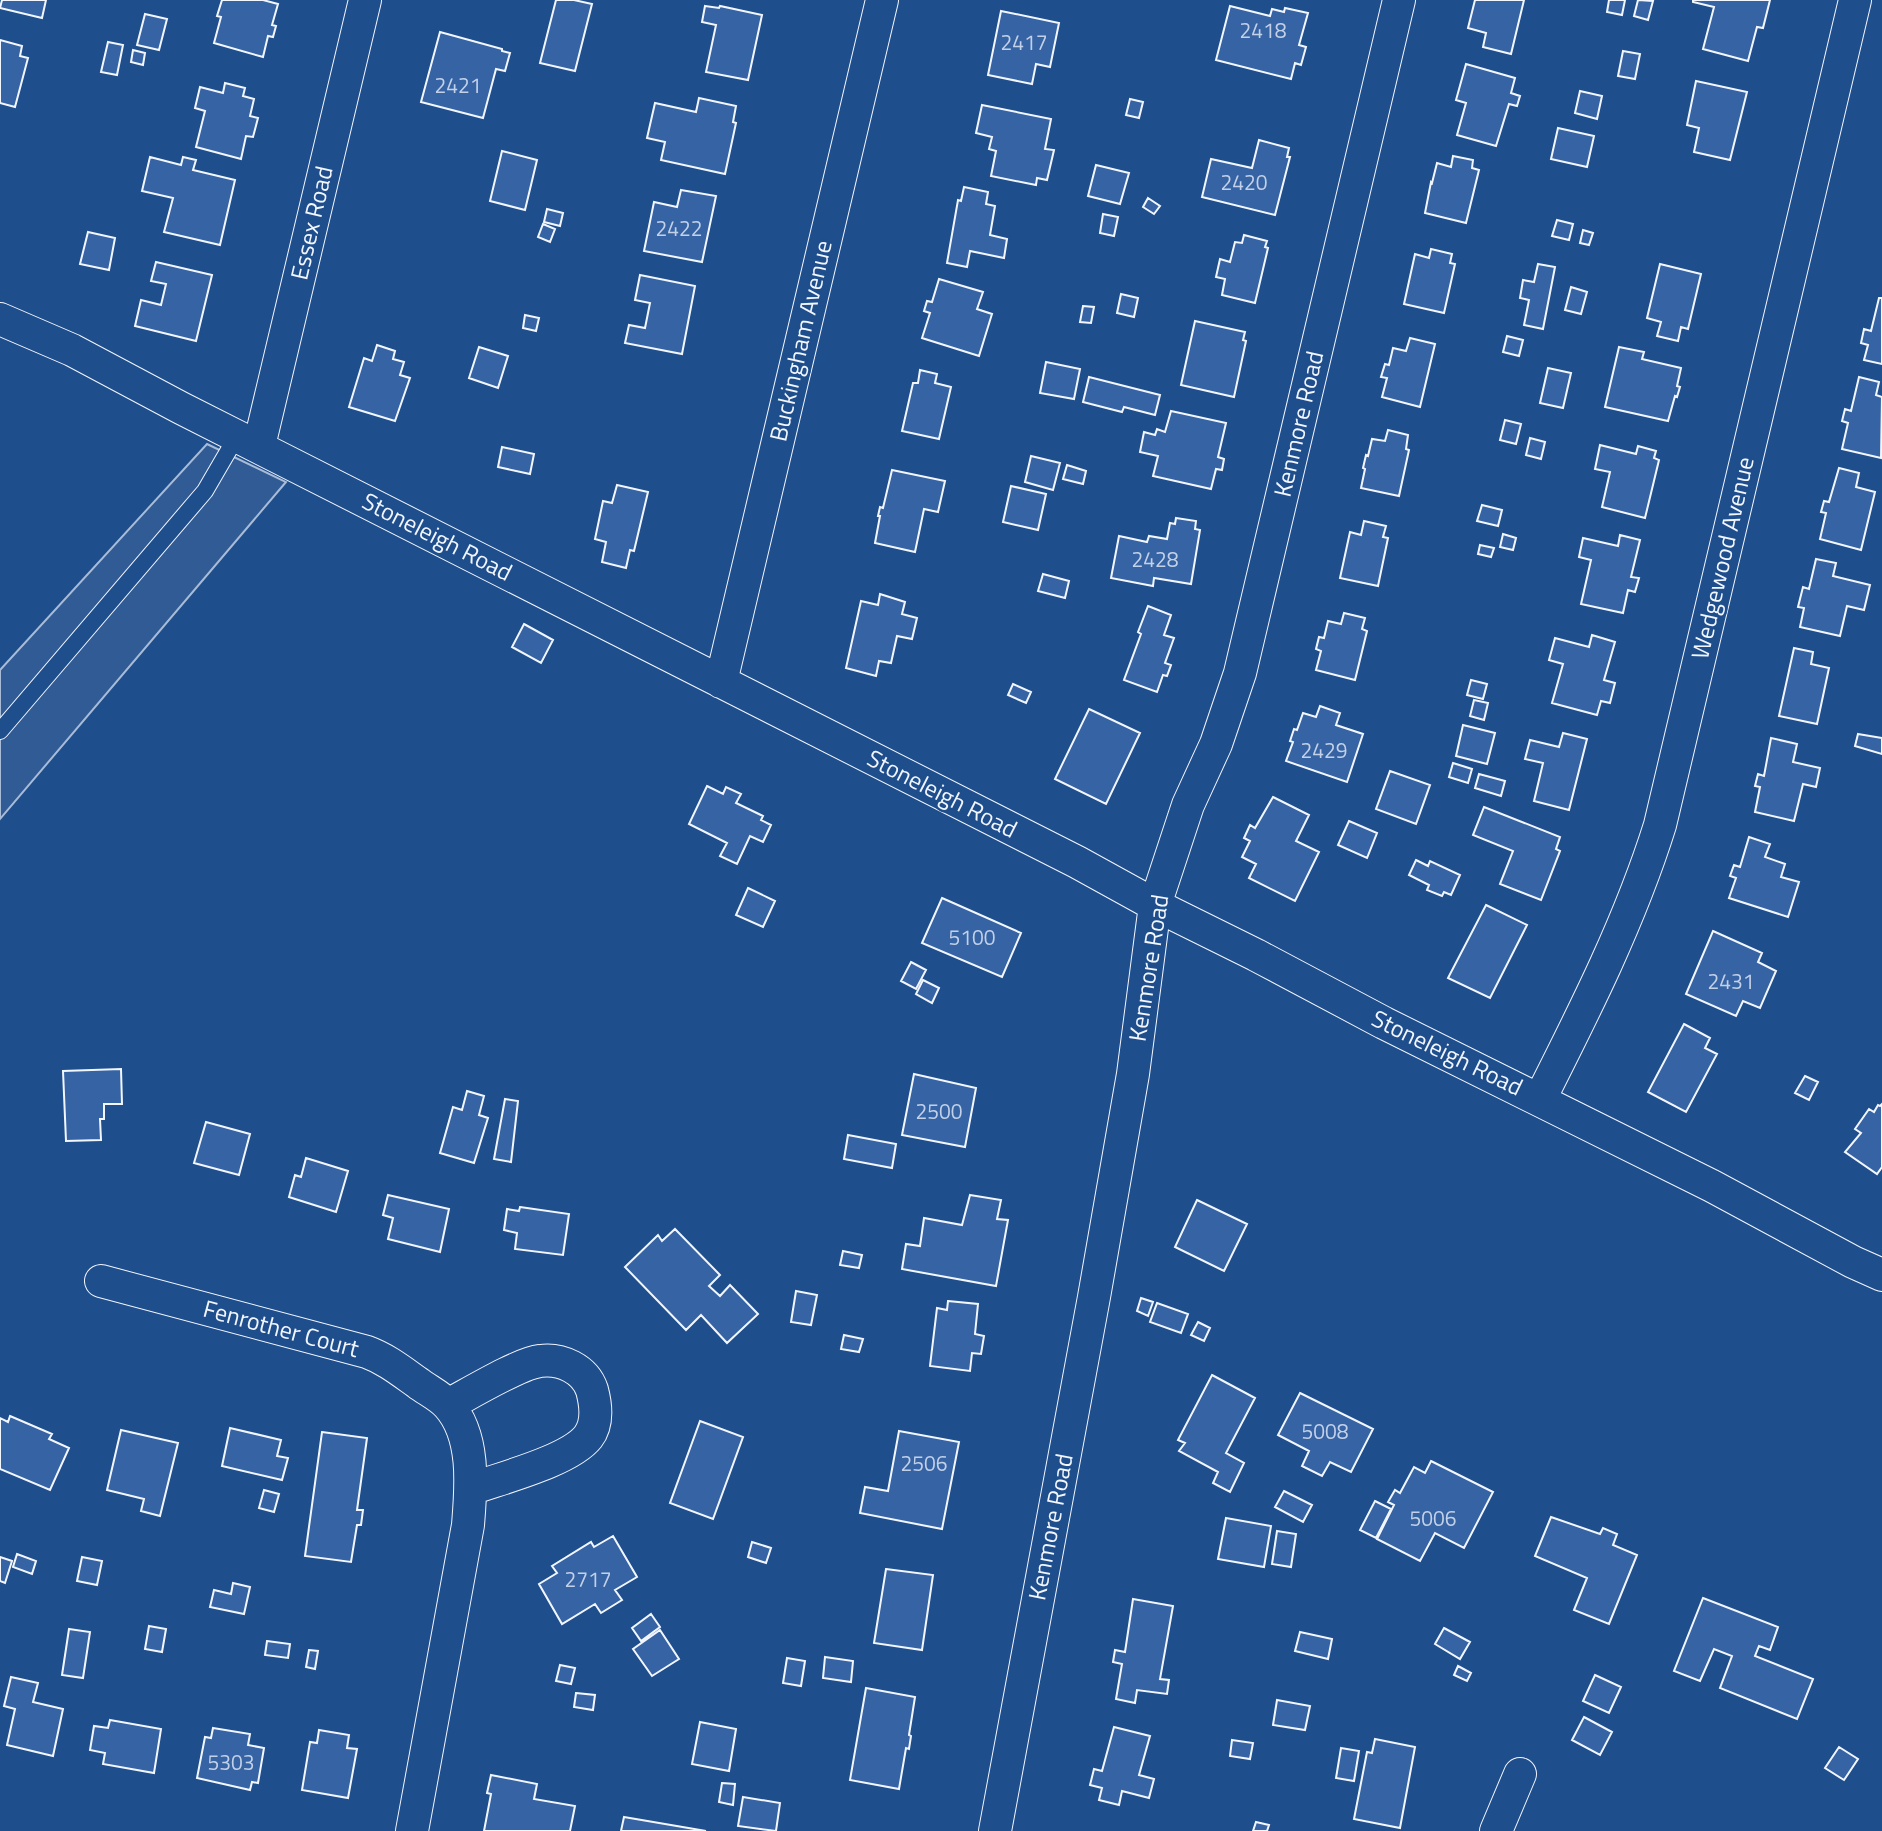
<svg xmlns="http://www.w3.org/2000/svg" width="1882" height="1831" font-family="'Titillium Web',sans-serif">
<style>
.built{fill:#305b95;stroke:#a8bbd7;stroke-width:2}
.building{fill:#3563a3;stroke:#f2f6ff;stroke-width:2}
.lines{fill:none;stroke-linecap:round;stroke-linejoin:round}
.lane-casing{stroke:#f2f6ff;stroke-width:18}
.street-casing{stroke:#f2f6ff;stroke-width:34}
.lane{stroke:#1f4e8c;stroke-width:16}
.street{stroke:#1f4e8c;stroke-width:32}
.labels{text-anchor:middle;stroke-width:5;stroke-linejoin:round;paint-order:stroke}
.number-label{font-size:21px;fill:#c3d1e8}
.street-label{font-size:24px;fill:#f2f6ff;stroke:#1f4e8c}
</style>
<rect width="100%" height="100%" fill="#1f4e8c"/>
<!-- built -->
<path class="built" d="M207,444L286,482L0,819V670Z"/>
<!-- building -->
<path class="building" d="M2,0H46L42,18L0,8Z
M222,0H263L278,4L272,25L276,26L273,37L268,36L263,57L214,43L221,17L217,16Z
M556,0H574L592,4L575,71L540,63Z
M1475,0H1524L1511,54L1483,47L1486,33L1468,28Z
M1609,0H1625L1622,15L1607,12Z
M1638,0L1653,1L1648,20L1634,16Z
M1693,0H1770L1763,28L1757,27L1748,61L1703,49L1714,7L1693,2Z
M705,6L719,8L720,6L762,15L748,80L706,72L716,25L702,22Z
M1230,6L1270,16L1272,9L1284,12L1285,8L1308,13L1299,45L1306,47L1301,65L1295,63L1291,79L1216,60Z
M1001,11L1059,23L1050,67L1036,64L1032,84L988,75Z
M145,14L167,19L159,50L137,45Z
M440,32L502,49V51L510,53L505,71L496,69L483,118L421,102Z
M0,40L22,46L20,56L28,58L15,107L0,103Z
M108,42L123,45L117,75L101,72Z
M133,50L145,53L143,65L131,62Z
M1623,51L1640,54L1635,79L1618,76Z
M1466,64L1515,78L1511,93L1520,96L1517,106L1509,104L1496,146L1457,135L1466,103L1456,100Z
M1696,81L1747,92L1730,160L1694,152L1699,128L1687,125Z
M225,83L245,88L243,96L254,99L250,116L258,118L253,137L246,136L241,159L196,147L205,111L195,108L200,87L223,93Z
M1580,91L1602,96L1597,119L1575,113Z
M699,98L736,106L733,122L736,123L725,174L661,160L665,142L647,138L655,103L696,112Z
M1130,99L1143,102L1139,118L1126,115Z
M982,105L1051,119L1045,149L1054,150L1047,180L1037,178L1036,185L991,176L996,151L989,149L992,137L976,133Z
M1558,128L1594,136L1587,167L1551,159Z
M1259,140L1289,148L1287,157H1290L1275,215L1202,197L1211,159L1252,168Z
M502,151L537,160L525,210L490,201Z
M1453,156L1473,160L1472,168L1479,170L1466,223L1425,213L1431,182L1432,183L1437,163L1451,167Z
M150,157L181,165L183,157L196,160L193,170L235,180L220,245L164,232L173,198L142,191Z
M1096,165L1129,173L1120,204L1088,196Z
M964,187L988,192L986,204L995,206L990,235L1007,239L1004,258L970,251L967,267L947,263L958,200L961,201Z
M681,190L716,196L702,262L644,251L654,202L677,207Z
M1148,198L1160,206L1154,214L1143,207Z
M547,209L563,213L560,226L544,222Z
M1103,214L1118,217L1114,236L1100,233Z
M1557,220L1573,224L1569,240L1552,236Z
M543,224L555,229L550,242L538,237Z
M1583,230L1593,233L1589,245L1580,243Z
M88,232L115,238L109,270L80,264Z
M1244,235L1267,241L1265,247L1268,248L1255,303L1222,295L1225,279L1216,277L1220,259L1230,262L1235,242L1242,243Z
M1431,249L1452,254L1450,263L1455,264L1444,313L1404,304L1415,254L1429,258Z
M156,262L212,275L196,341L135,326L141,300L161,305L166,284L151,281Z
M1538,264L1555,267L1543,329L1524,325L1529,300L1520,298L1523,280L1534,282Z
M1660,264L1701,274L1688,329L1681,327L1678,341L1657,336L1661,322L1647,318Z
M640,275L695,286L682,354L625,343L629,325L645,328L650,303L635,300Z
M939,279L983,292L977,309L992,314L979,356L922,338L930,313L924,311L927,301L932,302Z
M1571,287L1587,292L1581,314L1565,310Z
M1121,294L1138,298L1134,317L1117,313Z
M1879,298H1882V364L1864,360L1868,345L1861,343L1864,329L1871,331Z
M1083,306L1094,307L1091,323L1080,322Z
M525,315L539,318L536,331L523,328Z
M1195,321L1245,332L1243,340L1246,341L1234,397L1181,385Z
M1507,336L1523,340L1519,356L1503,352Z
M1410,338L1435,344L1420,407L1382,397L1387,378L1381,377L1385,364L1389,365L1393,348L1406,351Z
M377,345L395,351L393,359L404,362L400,375L410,378L395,421L349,407L364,358L372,361Z
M479,347L508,356L498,388L469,378Z
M1619,347L1644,352L1642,359L1681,368L1677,386L1680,387L1677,397L1675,396L1668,421L1605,407Z
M1046,362L1080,369L1074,399L1040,393Z
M1548,368L1571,373L1563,408L1540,403Z
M920,370L937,374L935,383L951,387L939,439L902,431L913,383H918Z
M1089,377L1160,395L1155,415L1124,407L1122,412L1083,402Z
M1859,377L1879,382L1876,395L1882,397L1881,458L1842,449L1848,423L1842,421L1845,409L1851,411Z
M1171,411L1226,423L1218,457L1224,459L1222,470L1216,469L1211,489L1153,476L1158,456L1140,452L1144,432L1155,435L1157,429L1165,432Z
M1505,420L1521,424L1516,444L1500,440Z
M1388,430L1408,435L1406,449L1409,450L1399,496L1361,488L1365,469L1363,468L1366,455L1368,456L1372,439L1385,441Z
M1530,438L1545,442L1541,459L1526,455Z
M1600,445L1636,454L1638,446L1656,451L1654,458L1659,460L1645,518L1602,507L1610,472L1595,469Z
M502,447L534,454L530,474L498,467Z
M1031,456L1060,463L1053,490L1025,482Z
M1067,465L1086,471L1083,484L1063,479Z
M1839,468L1859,473L1856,487L1875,492L1861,550L1820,539L1826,513L1821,512L1824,501L1829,502Z
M892,470L945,481L938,512L924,509L915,552L875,543L880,516H878L880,507L883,508Z
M617,485L648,492L634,551L630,550L626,568L602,562L606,542L595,539L603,501L612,503Z
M1011,486L1046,494L1038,530L1003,522Z
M1482,505L1502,510L1498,526L1477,521Z
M1176,518L1196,521L1195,529L1200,530L1191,584L1154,578L1153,586L1111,578L1119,536L1147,542L1149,536L1167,539L1170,523L1175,524Z
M1364,521L1386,526L1383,537L1388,538L1378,586L1340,578L1350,532L1361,535Z
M1503,534L1516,538L1513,550L1500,547Z
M1620,535L1640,540L1631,577L1639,578L1635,592L1628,590L1623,613L1581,604L1591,560L1579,557L1583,538L1618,546Z
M1480,545L1494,548L1491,557L1478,554Z
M1816,559L1836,563L1833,576L1870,585L1864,610L1847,606L1840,636L1800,627L1804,608L1798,607L1803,587L1809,589Z
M1043,574L1069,581L1065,598L1038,591Z
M880,594L905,602L902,614L917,618L912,639L897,636L891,663L879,661L876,676L846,668L861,601L878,605Z
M1148,606L1171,615L1164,635L1174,638L1165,663L1171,665L1167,676L1163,675L1157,692L1124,680L1141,634L1138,632Z
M1344,613L1365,618L1362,629L1367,631L1355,680L1316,670L1321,651L1316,649L1319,637L1324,638L1328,621L1341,624Z
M524,624L553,640L541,663L512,647Z
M1592,635L1615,642L1604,680L1615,683L1610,703L1601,701L1597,715L1552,703L1563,664L1549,660L1555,638L1589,647Z
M1794,648L1813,652L1811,664L1829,668L1817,724L1779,716Z
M1471,680L1487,684L1483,699L1467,695Z
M1013,684L1031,692L1026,703L1008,695Z
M1474,700L1488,703L1484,720L1470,716Z
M1320,706L1340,713L1336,725L1363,734L1347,782L1286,761L1293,742L1290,741L1294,729L1297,730L1303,713L1316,717Z
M1089,709L1140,733L1106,804L1055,779Z
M1463,725L1495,733L1487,764L1456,756Z
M1563,733L1587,739L1569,810L1534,801L1543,763L1525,759L1530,740L1559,747Z
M1858,734L1882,738V754L1855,746Z
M1771,738L1797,744L1793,762L1820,768L1816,787L1803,784L1794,821L1755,812L1760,787L1755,786L1758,774L1764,776Z
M1453,763L1472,769L1468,783L1449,777Z
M1390,771L1430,785L1416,824L1376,809Z
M1479,774L1505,781L1501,796L1475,788Z
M707,786L723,794L726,787L741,794L736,803L763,816L761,820L771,825L763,842L750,836L737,864L720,856L727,843L689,824Z
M1273,797L1309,815L1296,841L1319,852L1295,901L1249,878L1256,864L1242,857L1250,841L1244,838L1250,825L1255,828Z
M1484,807L1560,837L1556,849L1560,851L1541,900L1500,884L1513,851L1473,835Z
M1349,821L1377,833L1367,858L1338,845Z
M1749,837L1770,844L1765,857L1785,864L1781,877L1799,882L1788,917L1729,898L1736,878L1730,876L1734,865L1740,867Z
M1416,860L1428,866L1430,861L1460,875L1451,895L1444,892L1442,896L1427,890L1429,885L1409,875Z
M748,888L775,901L763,927L736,915Z
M942,898L1021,933L1002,977L922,943Z
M1486,905L1527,925L1490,998L1448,978Z
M1713,931L1762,953L1758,962L1776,971L1760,1008L1743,1001L1736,1016L1686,994Z
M911,962L926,970L916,989L901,981Z
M923,980L939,988L932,1003L916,994Z
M1684,1024L1710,1038L1705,1048L1717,1054L1686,1112L1648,1092Z
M121,1069L122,1104H104V1119H100L101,1140L66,1141L63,1071Z
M914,1074L976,1088L965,1147L902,1135Z
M1805,1076L1818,1082L1809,1100L1795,1093Z
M467,1091L484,1096L479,1115L488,1118L474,1163L440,1153L453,1107L462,1110Z
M505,1099L518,1101L511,1162L494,1159Z
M1882,1104V1167L1877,1174L1845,1152L1861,1133L1855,1129L1869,1109L1874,1112L1878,1105L1880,1106Z
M206,1122L250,1134L239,1175L194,1163Z
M848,1135L896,1144L892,1168L844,1159Z
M306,1158L348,1171L336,1212L289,1197L295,1175L301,1177Z
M388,1195L449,1209L440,1252L388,1239L393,1218L383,1215Z
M970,1195L1001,1200L997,1219L1008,1220L996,1286L902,1269L906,1244L920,1246L924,1218L962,1225Z
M1197,1200L1247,1224L1224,1271L1175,1247Z
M520,1207L569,1214L563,1255L515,1249L517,1233L504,1230L507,1209L519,1211Z
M675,1229L720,1275L709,1286L720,1296L730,1285L758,1314L727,1343L701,1315L686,1330L625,1267L658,1235L662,1241Z
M843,1251L862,1255L859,1268L840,1265Z
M796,1291L817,1295L811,1325L791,1322Z
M1141,1298L1153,1302L1148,1316L1137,1311Z
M948,1301L978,1304L975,1334L984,1336L981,1354L972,1353L970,1371L930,1366L937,1308L947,1310Z
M1157,1303L1188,1314L1181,1333L1150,1322Z
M1198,1322L1210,1328L1204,1341L1191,1335Z
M844,1335L863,1339L859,1352L841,1349Z
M1212,1375L1255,1398L1226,1453L1244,1463L1230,1492L1213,1483L1218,1472L1179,1451L1185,1443L1178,1440Z
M1300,1393L1373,1429L1351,1472L1330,1462L1322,1476L1302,1466L1309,1451L1278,1435Z
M10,1416L52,1434L49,1439L69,1448L50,1490L0,1469V1418L8,1422Z
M700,1421L743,1437L713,1519L670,1503Z
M230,1428L281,1440L277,1456L288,1458L282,1480L222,1466Z
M121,1430L178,1443L160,1516L141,1511L144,1499L107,1490Z
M899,1431L959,1442L942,1529L860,1513L865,1487L888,1491Z
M322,1432L367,1438L357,1510H363L361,1525H357L351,1562L305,1556Z
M1431,1461L1493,1492L1464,1548L1435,1533L1420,1561L1377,1539L1394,1505L1388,1502L1395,1490L1400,1493L1414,1467L1425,1473Z
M264,1490L279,1494L274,1512L259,1508Z
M1284,1491L1312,1505L1303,1522L1275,1507Z
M1375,1501L1391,1509L1376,1538L1360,1530Z
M1551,1517L1600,1534L1603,1528L1617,1534L1613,1545L1637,1555L1609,1624L1574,1610L1587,1578L1535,1556Z
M1226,1518L1271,1526L1264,1567L1218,1559Z
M1277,1531L1296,1534L1291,1567L1272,1564Z
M613,1536L637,1577L615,1590L622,1600L601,1613L595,1604L562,1624L539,1584L557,1573L552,1566L591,1542L594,1547Z
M752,1542L771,1548L766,1563L748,1557Z
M17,1554L36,1561L32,1574L13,1567Z
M0,1557L12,1561L5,1583L0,1581Z
M82,1557L102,1561L97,1585L77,1581Z
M886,1569L933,1575L922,1650L874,1643Z
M233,1583L250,1587L244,1614L210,1607L214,1590L231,1594Z
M1703,1598L1778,1627L1770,1650L1759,1646L1755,1656L1813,1679L1797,1719L1720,1688L1732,1656L1714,1649L1700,1681L1674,1671Z
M1133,1599L1173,1606L1160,1679L1169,1680L1167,1694L1137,1690L1135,1703L1116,1699L1122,1664L1113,1662L1115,1650L1125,1652Z
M651,1614L660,1627L641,1641L632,1628Z
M149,1626L166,1629L162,1652L145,1649Z
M1444,1628L1470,1642L1460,1659L1435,1644Z
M69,1629L90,1632L83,1678L62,1675Z
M660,1630L679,1659L652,1676L633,1649Z
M1300,1632L1332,1639L1328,1659L1295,1651Z
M267,1641L290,1644L288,1658L265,1655Z
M309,1650L318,1651L315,1669L306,1667Z
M825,1657L853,1661L851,1682L823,1678Z
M787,1658L805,1661L801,1686L783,1683Z
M560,1665L575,1668L571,1684L556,1681Z
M1458,1666L1471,1673L1467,1681L1454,1675Z
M1595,1675L1621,1687L1609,1713L1583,1701Z
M11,1677L38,1683L33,1702L63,1709L53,1756L7,1745L15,1709L4,1706Z
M866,1688L915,1697L909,1735L911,1736L909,1749L906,1748L899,1789L850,1780Z
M576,1693L595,1695L593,1710L574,1707Z
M1277,1700L1310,1706L1305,1730L1273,1725Z
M1584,1717L1612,1732L1600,1755L1572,1740Z
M110,1720L161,1729L154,1773L103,1764L105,1753L90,1750L94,1726L108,1728Z
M700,1722L736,1729L729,1771L692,1764Z
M1114,1727L1150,1736L1139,1775L1154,1779L1149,1798L1122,1791L1119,1805L1099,1800L1102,1788L1090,1785L1094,1769L1102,1771Z
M213,1728L250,1734L248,1745L264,1748L258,1783L252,1782L250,1790L197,1778L205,1737L211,1738Z
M319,1730L349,1735L347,1748L357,1749L348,1798L302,1790L310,1742L317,1743Z
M1375,1739L1415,1747L1400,1828L1354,1819L1367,1752L1372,1753Z
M1232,1740L1253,1743L1250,1759L1230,1756Z
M1839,1747L1858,1759L1844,1780L1825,1768Z
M1341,1748L1359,1751L1354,1781L1336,1778Z
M491,1775L537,1784L534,1799L575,1806L570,1831H484L491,1794L487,1793Z
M722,1783L735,1784L733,1805L719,1802Z
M743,1797L780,1803L776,1831L738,1826Z
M624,1817L706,1831H621Z
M1256,1822L1269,1825L1267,1831H1253Z"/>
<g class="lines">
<defs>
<path id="lane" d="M0,731L205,491L237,436"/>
<path id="street" d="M0,319L72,350L181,408L1077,862L1155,905L1256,955L1384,1023L1712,1186L1853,1262L1882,1275
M259,446L365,0
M721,682L882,0
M1540,1099C1585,1010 1630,921 1660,825L1855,0
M101,1281L367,1352C386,1359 401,1371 418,1383C427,1390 440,1396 448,1405C476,1436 471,1488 468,1525L412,1831
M448,1405C469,1394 520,1363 540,1361C561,1358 585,1369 592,1390C596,1405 598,1424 588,1437C569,1461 501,1478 471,1489
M995,1831L1094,1297L1133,1074L1155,905L1188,805L1216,744L1240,673L1399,0
M1496,1831L1520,1774"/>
</defs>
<!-- lane casing -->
<use href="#lane" class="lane-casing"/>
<!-- street casing -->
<use href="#street" class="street-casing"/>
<!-- lane -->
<use href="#lane" class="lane"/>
<!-- street -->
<use href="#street" class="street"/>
</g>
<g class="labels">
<!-- number labels -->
<g class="number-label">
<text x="1263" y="38">2418</text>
<text x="1024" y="50">2417</text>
<text x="458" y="93">2421</text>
<text x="1244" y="190">2420</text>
<text x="679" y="236">2422</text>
<text x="1155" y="567">2428</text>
<text x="1324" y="758">2429</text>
<text x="972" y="945">5100</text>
<text x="1731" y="989">2431</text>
<text x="939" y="1119">2500</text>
<text x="1325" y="1439">5008</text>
<text x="924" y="1471">2506</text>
<text x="1433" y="1526">5006</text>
<text x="588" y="1587">2717</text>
<text x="231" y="1770">5303</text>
</g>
<!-- street labels -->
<g class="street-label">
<text transform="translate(312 223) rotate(-77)" y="8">Essex Road</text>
<text transform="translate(801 341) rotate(-77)" y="8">Buckingham Avenue</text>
<text transform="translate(1299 424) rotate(-77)" y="8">Kenmore Road</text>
<text transform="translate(437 537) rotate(27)" y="8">Stoneleigh Road</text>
<text transform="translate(1723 558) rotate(-77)" y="8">Wedgewood Avenue</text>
<text transform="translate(942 794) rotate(27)" y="8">Stoneleigh Road</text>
<text transform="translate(1149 968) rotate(-81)" y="8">Kenmore Road</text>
<text transform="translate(1447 1053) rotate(26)" y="8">Stoneleigh Road</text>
<text transform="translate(281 1329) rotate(15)" y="8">Fenrother Court</text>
<text transform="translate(1051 1527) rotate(-79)" y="8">Kenmore Road</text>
</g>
</g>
</svg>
